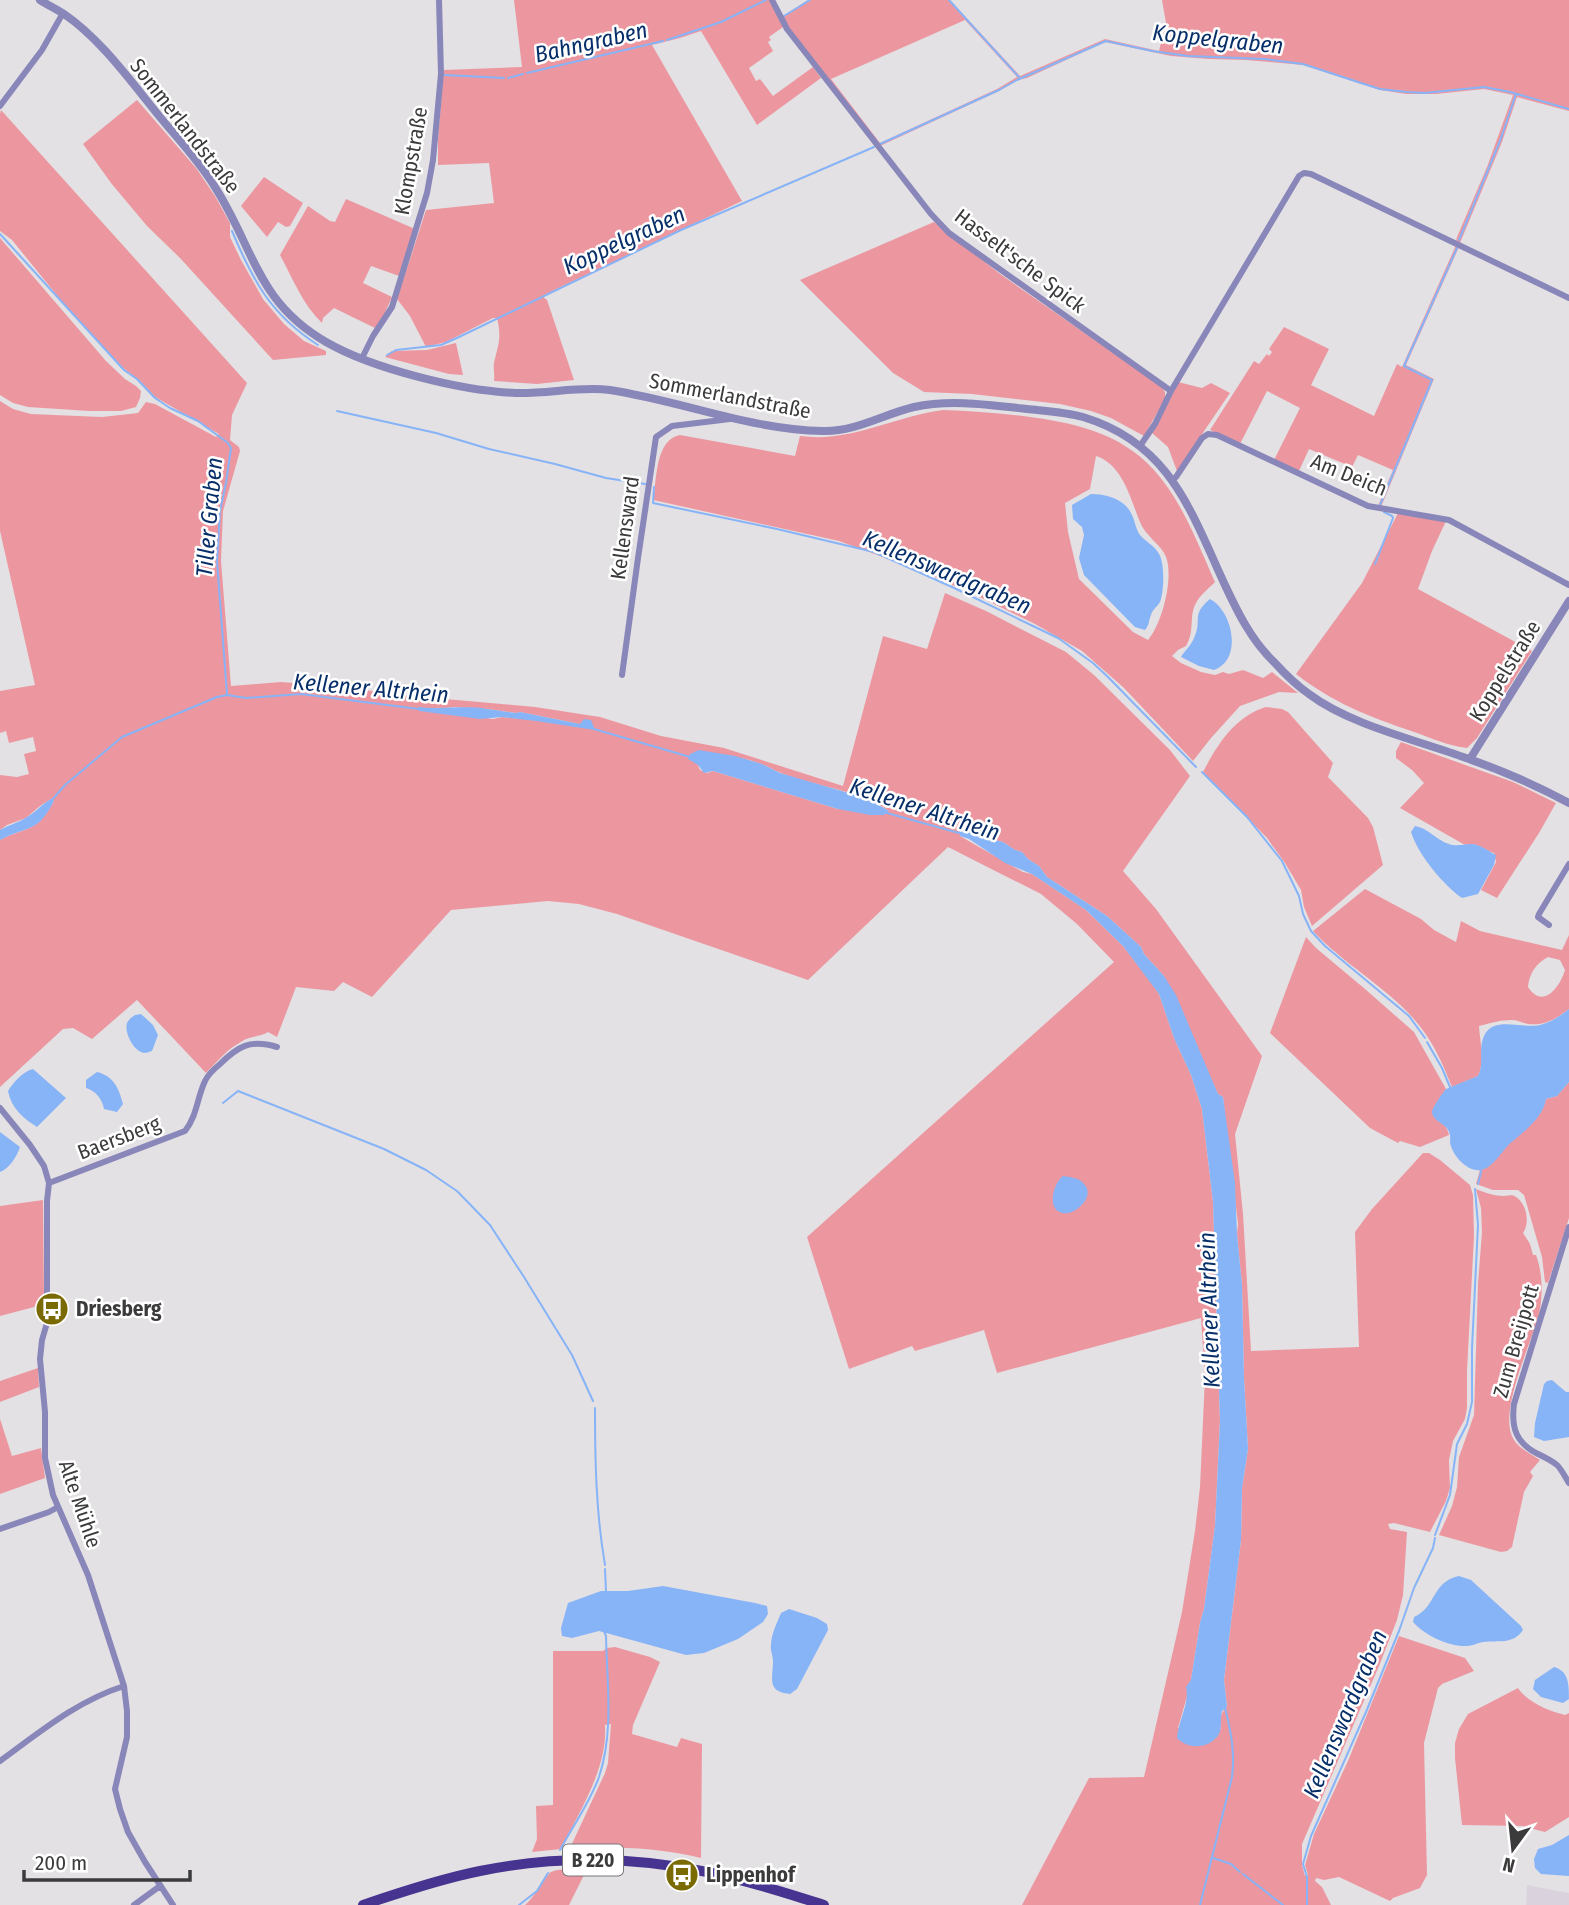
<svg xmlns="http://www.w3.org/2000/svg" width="1569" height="1905" font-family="'Fira Sans Condensed',sans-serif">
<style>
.built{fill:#dad3dd}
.green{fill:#ec97a0;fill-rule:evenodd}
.water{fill:#87b3f7}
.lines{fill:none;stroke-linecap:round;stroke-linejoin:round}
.stream{stroke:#87b3f7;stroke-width:2}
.minor{stroke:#8986b9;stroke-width:6}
.tertiary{stroke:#8986b9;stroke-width:8}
.primary{stroke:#473490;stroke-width:10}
.labels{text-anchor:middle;stroke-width:5;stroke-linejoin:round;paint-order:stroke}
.shield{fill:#fff;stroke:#767676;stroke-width:2}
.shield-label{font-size:19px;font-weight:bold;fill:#3c3b3c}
.street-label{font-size:21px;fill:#3c3b3c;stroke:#fff}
.poi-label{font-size:21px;font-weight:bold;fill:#3c3b3c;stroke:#fff;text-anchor:start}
.water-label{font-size:23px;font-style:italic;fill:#062e69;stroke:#fff}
</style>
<rect width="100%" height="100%" fill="#e3e1e4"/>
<!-- built -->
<path class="built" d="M1527,1885L1569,1893V1905H1526Z"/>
<!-- green -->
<path class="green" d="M514,0H769L783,27L769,37L771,40L768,42L773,51L749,68L756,81L760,79L773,96L813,67L821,78L757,125L701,31L680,38L652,45L742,201L542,296L547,300L574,380L537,384L494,381C495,375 493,369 494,363C498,345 502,338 497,318H493L446,342L426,347L410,316L397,299L426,210L494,203L489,163L438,165V139L444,70L522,67Z
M808,0H950L1020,76L1105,39L1159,51L1166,23L1162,0H1569V111L1517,97L1502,142L1460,243L1456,242L1457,237L1487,167L1513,95L1484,89L1436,94H1406L1380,90L1303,65L1246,60L1209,59L1171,56L1105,42L1027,78L1018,80L999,91L880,146L789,29L783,16ZM965,20L1017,77L997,89L880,143L831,79Z
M137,100L196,168L215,196L230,223V237L241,260L263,299L284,324L304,341L326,351V355L273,360L180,258L147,226L111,183L83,144Z
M1,110L247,383L232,415L230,440L239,447L240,451L223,511L221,561L231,686L281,682L343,687L400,695L535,707L600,717L661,736L724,748L843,786L883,636L927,649L945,593L986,611L1066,652L1094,675L1170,750L1190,776L1123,871L1156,909L1262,1056L1235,1134L1243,1214L1251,1351L1359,1347L1355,1232L1372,1209L1423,1153H1429L1440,1160L1470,1185L1473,1195L1474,1236L1467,1371V1408L1465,1419L1453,1441L1449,1460L1450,1488L1446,1501L1430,1532L1394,1523L1388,1524L1390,1529L1407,1532L1403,1595L1397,1620L1379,1666L1302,1844V1865L1305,1876L1308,1875L1305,1865L1314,1834L1348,1761L1399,1636L1465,1658L1474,1671L1442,1684L1438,1688L1424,1743L1427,1875L1420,1888L1393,1898L1390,1901L1339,1877L1324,1880L1316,1878L1315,1881L1322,1887L1331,1905H1022L1089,1778L1144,1777L1182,1612L1195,1531L1200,1487L1205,1377L1201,1318L997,1373L984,1330L915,1351L912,1346L849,1369L807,1237L1114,962L1077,924L1041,894L948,847L808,980L617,914L579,904L548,901L451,910L372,997L343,982L334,991L296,987L277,1037L268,1032C260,1037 249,1036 241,1042C227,1049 217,1062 206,1073L137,1000L92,1039L73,1028L63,1029L0,1087V840C27,826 37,833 54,801L51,799L40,806L26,818L7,825L0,830V775L17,777L29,774L24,754L36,751L33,737L9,743L6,731L0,733V691L35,685L0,531V401L13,409L31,414L102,417L138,413L146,402L155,404L216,437L219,434L155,397L140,381L122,367L68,309L12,240L0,231V114ZM455,707L488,709L516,713L520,712L580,724L502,717L493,719L419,708L437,709ZM719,754C733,756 748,759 761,764C768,766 774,771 781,773C817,787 856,789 889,811L838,809L713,771L707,773L700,770L698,765ZM963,831L984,835L995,840L1003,842L1015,850L1022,852L1028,859L1039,866L1047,877L1107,916L1141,947L1144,954L1164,976L1218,1094L1223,1097L1238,1224L1237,1234L1242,1285L1244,1378L1248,1449L1242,1488L1241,1540L1224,1680L1227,1707C1220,1713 1219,1720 1221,1729L1178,1728L1188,1693L1187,1687L1191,1680L1200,1623L1204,1609L1215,1526L1220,1421L1213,1202L1202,1109L1191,1075L1174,1038L1159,994L1146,975L1123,946L1086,910L1032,874L1023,872L960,836Z
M264,177L303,203L290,226L286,227L278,222L267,237L241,206Z
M346,199L415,229L399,276L371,266L363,283L392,297L384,315L375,328L334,308L323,318L322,323C303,305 292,277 280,255L308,206L330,221L335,222Z
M934,222L1000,274L1162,387L1165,392V399L1144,436L1111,418L1091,411L1060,404L972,394L924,392L893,373L800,280Z
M0,238L106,361L125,379L136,386L141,391L140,398L136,407L121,411H89L28,407L13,403L0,395Z
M1456,245L1459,247L1406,365L1434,379L1381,507L1378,506L1393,470L1358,455L1352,467L1309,449L1299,471L1274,460L1300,408L1267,391L1240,444L1210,430L1254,361L1259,364L1267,354L1269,356L1272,352L1269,349L1284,327L1329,349L1311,385L1374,416L1397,364L1402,367Z
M456,343L463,375L449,374L385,357L392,351L427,350Z
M1178,382L1202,388L1211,383L1230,393L1177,471L1168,447L1152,433Z
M943,410C970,411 996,413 1023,416C1071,422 1120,432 1154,470C1182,501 1198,544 1215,582C1208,589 1199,596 1195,605C1189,618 1195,631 1186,646L1178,650L1172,656L1181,663L1201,672L1215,675L1223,672L1229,674L1243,670L1263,678L1272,672L1298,693L1279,692L1240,706L1211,738L1193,761L1124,688L1082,651L1035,624L986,600L921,571L839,541L653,500C657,479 655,440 680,435L795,456L800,436C850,443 895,416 943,410ZM1096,456C1123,465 1130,498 1140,522C1145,536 1161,544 1166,557C1174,578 1162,624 1148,640L1133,632L1079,579L1068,532L1065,503L1090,489Z
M1398,513L1446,521L1432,551L1418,589L1532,651L1477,738L1467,748C1449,746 1431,738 1414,732C1368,716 1335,704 1296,674L1362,583Z
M1266,707L1282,709L1288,712L1333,763L1328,777L1368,818L1373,827L1383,865L1312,926L1304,907L1301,890L1285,863L1267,838L1203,772C1217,745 1235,716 1266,707Z
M1401,742L1513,782L1556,803L1539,833L1497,898L1481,890L1496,862L1494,853C1484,850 1476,841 1465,845L1400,808L1424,783L1412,770L1396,758V751Z
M1365,889L1421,919L1434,930L1456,942L1461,921L1480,931L1562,950L1569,935V1009C1556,1019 1545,1026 1528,1024C1523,1023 1517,1020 1512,1020C1500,1020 1491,1023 1479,1026C1480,1042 1485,1062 1478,1076L1452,1087C1444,1067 1435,1046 1422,1029C1394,991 1345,966 1313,931ZM1548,957L1560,960L1565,970C1560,987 1543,1010 1528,987C1529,974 1536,963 1548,957Z
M1306,937L1316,948L1365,989L1414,1032L1446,1089L1433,1109C1437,1119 1448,1126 1449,1135L1420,1147L1400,1141L1398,1143L1370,1128L1270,1033Z
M1569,1082V1218L1548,1283L1545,1282L1542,1257L1524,1195L1518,1190H1493L1476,1184L1480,1170C1493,1166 1497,1157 1504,1148C1518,1131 1541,1122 1546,1099L1557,1096Z
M1476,1189C1486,1193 1494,1196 1504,1196C1510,1196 1511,1194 1516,1197C1527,1204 1530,1223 1523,1233L1530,1244L1533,1255H1536C1542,1271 1543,1291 1540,1309C1534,1340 1496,1412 1514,1440C1520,1449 1531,1454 1540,1460L1530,1472L1533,1476L1524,1492L1512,1547L1507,1551L1501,1552L1439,1535L1452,1506L1457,1487L1459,1457L1474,1415L1478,1284L1482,1232L1481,1208Z
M43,1200L44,1299L42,1303L38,1306L0,1316V1206Z
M38,1368L39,1387L0,1402V1381Z
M0,1419L12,1456L41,1448L45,1478L0,1494Z
M615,1647L650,1657L660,1662L633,1725L632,1734L677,1747L681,1738L702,1744L701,1858C655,1847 617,1847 570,1848L605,1773L608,1763L611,1724L605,1725C608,1768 579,1812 561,1849L532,1852L537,1839L536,1806L553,1805V1651H603L607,1648Z
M1518,1688C1528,1703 1549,1711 1565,1715L1569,1713V1817L1545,1832L1522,1826L1462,1825L1455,1758V1743L1459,1729L1468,1714Z
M582,1870L585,1872L584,1875L569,1905H525C534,1898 547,1874 551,1872C559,1868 573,1870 582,1870Z"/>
<!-- water -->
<path class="water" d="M1091,494C1107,494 1125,499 1132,515C1135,521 1136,530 1140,535C1146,542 1155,546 1159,554C1165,563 1164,592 1160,602C1157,607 1152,610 1151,615C1148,622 1150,624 1145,630L1135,627L1131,623L1084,575L1079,558L1084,535L1082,527L1073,519L1072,505Z
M1210,599C1233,611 1243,660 1214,670L1199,666L1181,657C1185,650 1191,646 1194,638C1203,619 1190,616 1210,599Z
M418,707C442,710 465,705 487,709C497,710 506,712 516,713L520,712L580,724L584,719L591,720L595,730L536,721L502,717L480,719L419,711Z
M699,750L735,756L762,764L780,773L866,798L889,811L884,815H870L838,809L713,771L704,773L698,765L688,759L690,754Z
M51,799L54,801C37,834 28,825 0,840V830C9,825 20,822 27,817C36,812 42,804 51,799Z
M1415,826C1428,828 1436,840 1449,844C1457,847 1463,844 1471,844C1480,844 1488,851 1496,855L1494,865L1478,894L1462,898C1444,886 1417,853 1411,832Z
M959,830L984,835L995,840L1003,842L1015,850L1022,852L1028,859L1039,866L1047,877L1107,916L1141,947L1144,954L1164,976L1176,995L1218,1094L1223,1097L1235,1183L1237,1234L1242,1285L1244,1378L1248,1449L1242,1488L1241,1540L1224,1680L1227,1707L1222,1711C1220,1718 1222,1729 1219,1734C1210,1749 1188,1750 1177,1738C1178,1721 1190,1703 1186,1687L1191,1680L1200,1623L1204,1609L1215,1526L1220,1421L1213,1202L1202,1109L1191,1075L1174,1038L1159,994L1123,946L1086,910L1032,874L1005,863L969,839L960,836Z
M1569,1009V1082L1557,1096L1546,1099C1543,1117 1526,1130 1513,1141C1502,1149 1495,1167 1481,1170C1467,1172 1453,1156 1450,1143C1450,1140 1451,1136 1449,1132C1447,1124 1432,1121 1432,1112C1432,1108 1443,1092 1446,1089L1478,1076C1485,1063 1477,1048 1485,1034C1495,1016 1522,1029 1540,1025C1552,1022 1560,1016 1569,1009Z
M141,1014L153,1025L158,1035L152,1051C148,1052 146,1054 141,1052C133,1049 124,1032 127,1023C129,1019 132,1017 135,1015Z
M33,1069L66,1098L37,1127C24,1119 11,1108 8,1091C13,1083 23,1071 33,1069Z
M97,1072C114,1076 119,1089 123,1104L117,1112L104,1109C102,1099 96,1091 86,1088V1080Z
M0,1132L20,1147C17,1156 10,1168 0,1172Z
M1063,1176C1070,1177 1080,1178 1084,1184C1095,1195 1079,1211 1068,1213C1046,1216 1051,1185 1063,1176Z
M1552,1380L1566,1392H1569V1437L1544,1441L1534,1437L1535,1423L1544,1384L1547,1381Z
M1459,1576L1471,1580L1521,1626L1523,1630C1513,1645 1498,1640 1483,1642C1477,1643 1472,1646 1467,1646C1449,1647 1424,1635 1413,1622L1414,1617C1437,1607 1431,1582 1459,1576Z
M663,1586L755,1603L767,1606L768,1614L763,1622L738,1639L704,1653L686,1655L599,1631L572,1638L562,1636L561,1628L568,1603L601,1591H628Z
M789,1609L817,1618L827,1624L828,1630L797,1689L790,1694C766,1692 773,1678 773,1661C773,1656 770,1650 771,1645C771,1634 777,1623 781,1613Z
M1554,1667C1569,1671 1569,1685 1569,1699L1563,1703L1541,1697L1533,1689L1535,1680Z
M1569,1835V1876L1541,1874L1535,1868L1534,1859L1538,1849L1552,1845Z"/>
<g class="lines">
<!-- stream -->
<path class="stream" d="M949,0L1019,77
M784,16L810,0
M667,40L721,22L766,0
M527,73L663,41
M445,75L504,78
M508,78L523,74
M880,144L999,90L1017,80L1106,41L1152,51L1188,56L1264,59L1303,64L1358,82L1380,89L1407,92L1424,93L1484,87L1510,92L1569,109
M232,231C253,281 271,315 318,345
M0,234L124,370L137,379L155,398L170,408L198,421L228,443L231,448L226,483L220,511L217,561L227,694
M1459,240L1500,141L1516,94
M387,355L396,350L441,345L459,337L681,230L874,147
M337,411L436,433L489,449L555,464L606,478L645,484
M654,487L653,503L777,529L874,552L952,587L1058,638L1093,663L1108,677L1196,767
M1380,505L1432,380L1404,366L1457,248
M1375,564L1393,518L1392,516L1384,512
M594,729L690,757
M1202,772L1247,817L1282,861L1299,896L1303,914L1311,931L1325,946L1409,1016L1425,1038
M52,800L65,785L122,737L217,697L227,695L246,698L301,694L419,709
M887,813L959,833
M1427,1042L1442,1068L1450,1087
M223,1103L238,1091L384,1149L426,1170L457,1191L490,1225L524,1277L572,1355L593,1401
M1478,1184L1481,1172L1480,1168
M595,1408C595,1461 596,1513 605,1565
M1435,1535L1450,1495L1457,1444L1467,1424L1472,1402V1348L1478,1225L1475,1189
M605,1569L606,1592
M560,1850C573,1826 590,1802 599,1777C614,1732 607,1683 606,1636L603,1629
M1213,1858L1231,1864L1240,1872
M1243,1874L1283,1905
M519,1905L537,1891L548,1873
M1200,1905L1232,1777C1235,1752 1231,1732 1225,1708
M1307,1905V1877L1303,1864L1311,1836L1366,1712L1399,1631L1414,1588L1433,1548L1435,1538"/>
<!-- minor -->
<path class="minor" d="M772,0L787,29L931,214L949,233L1171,391
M0,106L42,50L63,13
M362,358L373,336L392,307L427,193L433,160L441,74L439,0
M1140,446L1155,424L1171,391L1299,176L1304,173L1311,174L1569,298
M1172,479L1176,477L1202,438L1208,434L1217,435L1368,506L1449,520L1569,585
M622,675L638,558L656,437L672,426L730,419
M1549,925L1538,917L1539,914L1569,864
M0,1108L30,1145L44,1166L49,1183L47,1201V1294L49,1316L42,1340L40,1359L45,1412V1458L53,1495L88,1575L124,1686L127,1711V1737L115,1789L120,1809L128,1832L145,1862L173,1905
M49,1183L185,1131C197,1116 197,1098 205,1081C208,1075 214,1069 219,1065C238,1046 250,1039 277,1047
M1569,1227L1514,1404C1511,1428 1516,1443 1538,1454C1544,1457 1551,1460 1557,1465C1562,1470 1565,1477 1569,1483
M0,1529L49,1512L58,1507
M0,1761C40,1732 77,1701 124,1686
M134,1905L160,1886"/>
<!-- tertiary -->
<path class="tertiary" d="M40,0C48,5 56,9 64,14C101,39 132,83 160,117C178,139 198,160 213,184C254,246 255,301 326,342C373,369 462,391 516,393C548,394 579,386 610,390C682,401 751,430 823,431C855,432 884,414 914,407C951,399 990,405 1027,409C1045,411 1065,412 1083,417C1169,443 1190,509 1224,583C1237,611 1251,640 1274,662C1284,673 1296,685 1309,694C1350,725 1417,740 1466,758C1501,770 1536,785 1569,803
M1470,759L1569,601"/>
<!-- primary -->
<path class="primary" d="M363,1905C401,1892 440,1879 480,1871C554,1856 633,1856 707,1872C747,1880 785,1893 824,1905"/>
</g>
<!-- icons -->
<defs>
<symbol id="bus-disc" viewBox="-11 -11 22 22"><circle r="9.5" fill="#7a6a02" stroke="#fff"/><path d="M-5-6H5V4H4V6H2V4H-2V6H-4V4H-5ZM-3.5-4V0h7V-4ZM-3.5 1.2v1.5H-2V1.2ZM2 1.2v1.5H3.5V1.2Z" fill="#fff"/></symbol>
</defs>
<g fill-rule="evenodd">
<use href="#bus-disc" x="33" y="1290" width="38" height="38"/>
<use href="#bus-disc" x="663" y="1856" width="38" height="38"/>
</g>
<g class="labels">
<!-- shield labels -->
<rect class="shield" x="563" y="1844.5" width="60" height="31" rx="5"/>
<g class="shield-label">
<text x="593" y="1867">B 220</text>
</g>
<!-- street labels -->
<g class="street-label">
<text transform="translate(185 126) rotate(52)" y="7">Sommerlandstraße</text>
<text transform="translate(411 161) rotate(-80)" y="7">Klompstraße</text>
<text transform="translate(1020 261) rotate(37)" y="7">Hasselt'sche Spick</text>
<text transform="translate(730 396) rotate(11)" y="7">Sommerlandstraße</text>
<text transform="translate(1349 475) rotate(22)" y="7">Am Deich</text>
<text transform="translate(625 528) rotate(-82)" y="7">Kellensward</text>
<text transform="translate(1505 671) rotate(-58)" y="7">Koppelstraße</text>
<text transform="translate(119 1138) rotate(-21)" y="7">Baersberg</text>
<text transform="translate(1516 1341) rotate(-74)" y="7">Zum Breijpott</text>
<text transform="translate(80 1504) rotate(71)" y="7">Alte Mühle</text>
</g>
<!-- poi labels -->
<g class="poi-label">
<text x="76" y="1316">Driesberg</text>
<text x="706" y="1882">Lippenhof</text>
</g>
<!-- water labels -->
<g class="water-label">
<text transform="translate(1218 39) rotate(6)" y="8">Koppelgraben</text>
<text transform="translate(591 42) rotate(-13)" y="8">Bahngraben</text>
<text transform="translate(624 240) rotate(-25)" y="8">Koppelgraben</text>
<text transform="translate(209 517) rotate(-85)" y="8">Tiller Graben</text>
<text transform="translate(947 572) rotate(23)" y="8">Kellenswardgraben</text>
<text transform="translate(371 688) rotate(5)" y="8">Kellener Altrhein</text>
<text transform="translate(925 809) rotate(18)" y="8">Kellener Altrhein</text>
<text transform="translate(1209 1310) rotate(-92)" y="8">Kellener Altrhein</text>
<text transform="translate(1345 1714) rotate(-67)" y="8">Kellenswardgraben</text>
</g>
</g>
<!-- north arrow -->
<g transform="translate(1513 1849) rotate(195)" stroke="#ffffff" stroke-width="5" paint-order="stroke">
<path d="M0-5L12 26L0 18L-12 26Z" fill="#3c3b3c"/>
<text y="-10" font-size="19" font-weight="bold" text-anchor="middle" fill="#3c3b3c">N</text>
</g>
<!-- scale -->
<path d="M24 1870v10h166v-10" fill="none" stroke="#3c3b3c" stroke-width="3.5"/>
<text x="35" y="1870" font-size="21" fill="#3c3b3c" stroke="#ffffff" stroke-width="5" paint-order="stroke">200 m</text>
</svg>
